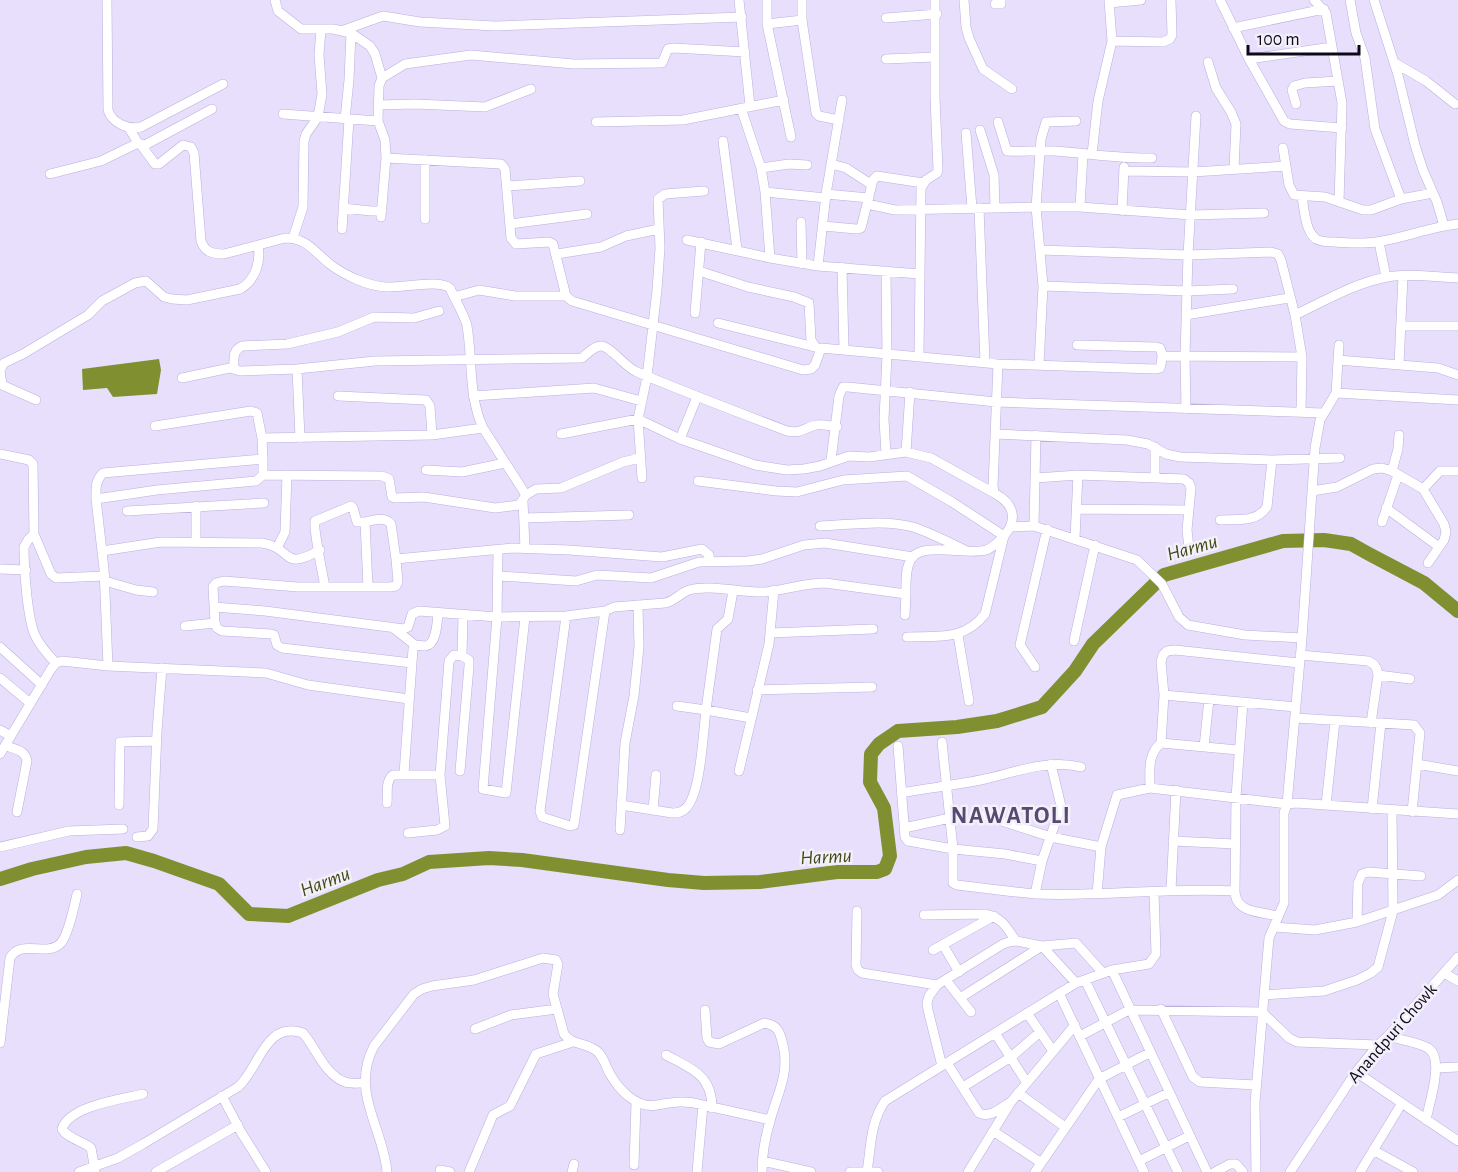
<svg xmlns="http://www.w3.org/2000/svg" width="1458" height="1172" font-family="'Alegreya Sans',sans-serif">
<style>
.water{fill:#809030}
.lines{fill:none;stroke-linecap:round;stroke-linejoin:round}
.river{stroke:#809030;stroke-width:14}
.minor-casing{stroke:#bcafdc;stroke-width:10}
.minor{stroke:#fff;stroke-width:9}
.labels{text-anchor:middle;stroke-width:5;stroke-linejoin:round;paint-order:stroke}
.street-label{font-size:18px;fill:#0e0918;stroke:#f3f0fa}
.water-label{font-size:20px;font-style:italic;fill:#414a18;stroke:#f3f0fa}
.district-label{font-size:24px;font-weight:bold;letter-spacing:1.5px;fill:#574a72;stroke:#f3f0fa}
</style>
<rect width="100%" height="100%" fill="#e7dffc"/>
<!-- water -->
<path class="water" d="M159,359L161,370L157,394L113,397L107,388L83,390L82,369Z"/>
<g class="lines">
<!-- river -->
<path class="river" d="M0,879L32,869L86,857L126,853L154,861L219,884L249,914L288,916L378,880L403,874L429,862L489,858L522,860L668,880L704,883L760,882L837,872H877L885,869L890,856L884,808L870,782L871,754L879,744L898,731L957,727L997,721L1042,707L1075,671L1093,644L1164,575L1283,541L1324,540L1351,544L1369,554L1424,583L1458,611"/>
<defs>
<path id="minor" d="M107,0L108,110C112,123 128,130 141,127L223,84
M275,0L278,11L301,29H333L351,33L370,46L375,54L382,78
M739,0L750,106
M767,0V24L791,137
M802,0V20L816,113L819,116L839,120
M964,0L966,27L969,38L983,69L1012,89
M1220,0L1249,59L1284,121L1290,124L1342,128
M1314,0L1326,13L1342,103L1339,202
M1350,0L1356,33L1365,58L1375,129L1401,199
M1374,0L1398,75L1415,145L1423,170L1437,202L1444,226
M1109,3L1141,0
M995,4H1001V0
M886,18L937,14
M767,24L802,20
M1233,28L1324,9
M344,30L383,16L420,22L495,26L742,17
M1112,41L1163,42L1170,39L1172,35L1171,0
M886,59L935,57
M1249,59L1332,47
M1208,62L1216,88L1231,112L1236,124L1234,169
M1395,63L1426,81L1455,104
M1296,104L1292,90L1294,86L1305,83L1338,81
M378,105L415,104L485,107L531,89
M741,108L761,168L765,192L770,258L818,266L920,274
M283,114L378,121
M345,119L349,80L351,33
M596,122L683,120L784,100
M998,122L1007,151C1022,152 1038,150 1054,151C1087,153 1119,159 1152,158
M129,128L138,143L145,145L212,109
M980,130L994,175L995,207
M966,133L972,208
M723,141L737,249
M141,145L155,164H159L183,145L191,147L194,153L201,241C205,252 212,254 224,254L285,238C308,238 315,253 331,265C346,276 368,286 386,287C403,288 438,279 450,288C454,298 466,318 467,326C473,361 468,395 483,428L526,495
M1283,148L1289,185L1294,195L1325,197L1363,210H1371L1401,199L1433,193
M1092,154L1098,101L1112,41L1109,0
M386,158L501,164L505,169L511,238L516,244L549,242L553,244L566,296L572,301L803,370L811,369L815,365L821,348L998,364L1155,369L1160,368C1162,362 1163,353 1160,348L1156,347L1077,345
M831,164L846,168L872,185
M761,168L789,164L807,165
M1124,171L1193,172L1286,166
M50,174L101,161L138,143
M507,186L580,181
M765,192L826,198
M826,194L869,198
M1302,196C1304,208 1305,231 1316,239C1321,242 1329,242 1334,242C1348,243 1362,244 1376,242C1404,238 1430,227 1458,224
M867,204L895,210L1036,207H1080L1191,215L1264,213
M1080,207L1083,154
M343,208L371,211H382
M979,208L985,362
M1122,211L1124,167
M381,217L386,158L385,140L378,121L379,86L382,78L405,64L471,55L574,64L662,63L668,49L674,48L745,52
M425,219V160
M801,222L802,264
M510,224L587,214
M823,226L856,229L861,228L873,180L877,176L923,183
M342,229L349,119
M293,238L303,207L304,141L306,134L318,117L322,94L319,55L321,29
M687,240L770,258
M1379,242L1386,277
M1040,250L1188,255L1271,252L1278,254L1281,260L1295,315L1302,357L1301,412
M557,254L601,247L626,236L659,229
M818,266L826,194L842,100
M842,267L844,350
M699,271L748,287L794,297L809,303L811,340L815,346
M1043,286L1187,291L1233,289
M454,297L479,290L515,296H566
M695,313L701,242
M1186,315L1289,298
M1295,315C1324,301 1355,283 1387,277C1410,273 1435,277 1458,278
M718,323L815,347
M1401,326H1458
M1162,356L1302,357
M919,357L921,188L926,180L937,173L938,170L935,97V0
M1338,360L1425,367L1438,368L1458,375
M1039,365L1043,286L1036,207L1041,139L1046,122L1076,121
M1399,365L1403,276
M234,369C234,359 232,351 242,346L287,344L338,332L374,317L414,318L439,311
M297,369L300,438
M182,378L230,368L240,371L297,369L375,361L582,358C587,354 594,346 601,346C610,346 625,367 637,372C687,393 737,412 787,431C802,434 803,428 816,425C823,424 830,426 837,427
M0,384L36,400
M2,385L0,370L4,363L23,354L88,315L102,301L135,283L146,281L164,297L172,299L187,300L240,289C256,280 261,261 258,245
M1336,393L1458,400
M338,396L426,400L430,406L432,435
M473,396L594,388L641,401
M1186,409L1185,356L1188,255L1196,116
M155,426L251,411L257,413L262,438L432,435L483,428
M561,434L638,419L680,439L755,465L787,470L804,469L820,466L849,456L869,457L906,452L931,458L994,493
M995,434L1127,440L1148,444L1166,454L1180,457L1272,460L1267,507C1256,523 1238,519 1220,520
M680,439L697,397
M906,452L910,392
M0,454L29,460L33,464L34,534L51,574L56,578L105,576
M886,455L884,419L887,355L886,271
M263,459V475L382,476L389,479L392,497L395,498L424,497L495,508L519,505L526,495L536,489L561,488L623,462L640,458
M831,460L839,396L843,387H848L996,402L1323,413
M1272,460L1340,458
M426,470L462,472L505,463
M1392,471L1398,449L1399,435
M642,478L638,419L647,377L657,290L660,248L658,199L665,194L704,191
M1036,478L1078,475L1184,479L1189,483L1191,488L1187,530L1189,548
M1155,478V447
M1423,489L1440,471H1458
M1312,491L1337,487L1373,469L1382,468L1392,471L1423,489L1444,524L1446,532L1444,540L1428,563
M96,499L157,490L256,481L263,475
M523,501L525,548
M196,506V542
M1386,508L1439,547
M1078,509L1188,510
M127,511L264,503
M524,518L629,515
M1382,522L1398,475
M820,526C850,525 883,519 913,527C931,533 948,542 965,550
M1034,526L1036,435
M1012,527L1034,526L1137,560L1162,584L1179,617L1188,625L1245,635L1302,638L1287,804L1150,788L1117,795L1101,847L1097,894
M34,534L28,540L24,547C24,569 27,613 34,633C39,645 47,654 56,663
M1075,538L1078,475
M277,548L285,532L287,475
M102,551L161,542L262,543C294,548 281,572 320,550
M0,569L26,570
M499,576L576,581L597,575L651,578L699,562L748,561L762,559L804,545L825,543L913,557
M105,581L136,590L153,592
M325,587C323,575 313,529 315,521L351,506L353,508L357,522H365
M368,587L365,522C374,520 385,516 391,524L396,559
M733,591L728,619L717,629L706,710L751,718
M214,607L265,611L404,629L408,627L412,614L419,611L497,617L498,550
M905,615L906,594
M566,616L540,811L542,817L570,826L574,825L605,611
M525,617L506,793L483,789L497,617L566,616L605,611L614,607L665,603C675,601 680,593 689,590C711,584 741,593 765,592C785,590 804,583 825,583L906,594C906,584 905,571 910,561C919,540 966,556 986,550C993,548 999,541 1004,536L952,502L907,476L843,480L797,492L776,491L698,481
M185,626L215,623
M392,627L415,645
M770,633L873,629
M958,635L969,701
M907,637C938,636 964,641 985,614L1004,536C1019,518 1013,503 994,493L993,486L998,364
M1302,638L1315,448L1320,420L1336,393L1339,345
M1074,641L1095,545
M0,647L42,685
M1300,655L1368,661C1375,664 1377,667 1378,675L1371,723
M412,663L282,648L277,645L274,635L271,634L222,631L217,628L215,623L213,587L216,583L224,581L298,587H390L396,586L398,582L396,559L512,548L569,550L662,557L702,549L709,555L710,561
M108,666L104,569L96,499C96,488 95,481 103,473L263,459L262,438
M1035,667L1020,645L1047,529
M1378,675L1410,679
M0,678L30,703
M757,690L872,687
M1164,695L1296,707
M1295,718L1414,725L1420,733L1412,812
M0,730L11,736
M942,742L953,849V883L957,885C983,888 1010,892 1036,894C1102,897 1169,887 1235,891C1235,913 1261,912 1278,916
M1161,743L1238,750
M6,746C15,749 25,750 27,761L17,812
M898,746L905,837L908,841L953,849L1005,854L1042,861
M1204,747L1209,699
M0,754L51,669L56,663L62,661L108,666L266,673L308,685L409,699
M1417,764L1458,771
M460,771L469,666V660L462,656
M739,771L769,644L774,590
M404,774L413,649L415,645C418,645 422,646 425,646C437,645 437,622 438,613
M1150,788C1150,771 1147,755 1161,743L1164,695L1161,662L1163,655L1167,651L1175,650L1299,663
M901,793C929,788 957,785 985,779C1016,772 1048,759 1081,767
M387,803C388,794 385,781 393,775H440
M119,805L120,742L156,741
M621,805L672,813C677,813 681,813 685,809C701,796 703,732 706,710L677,706
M1326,805L1335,721
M1372,809L1381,723
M653,810L656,775
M983,815L1051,837L1101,847
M904,828L950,818
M620,830L625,743L634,696L639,647L638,605
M408,833L437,830L445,826L440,775L449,661L454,655L462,656L463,615
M137,837L148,836L153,829L157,731L162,668
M1173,841L1235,844
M0,847L69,831L123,829
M1171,890L1176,790
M1235,891L1236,797L1243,702
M1035,894L1042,861L1061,806L1051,764
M857,911L856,965L858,970L862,973L937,985
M924,915L985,914C1003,918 1006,927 1016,941
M1357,922L1358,883L1362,874L1368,872L1421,876
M1274,927L1315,930L1357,922L1438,895L1458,880
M943,945L959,972
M933,950L994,916
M1112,970L1207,1172
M1444,973L1458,981
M946,980L971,1012
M1085,980L1178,1172
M1059,993L1144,1172
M1264,995L1324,991L1357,980L1371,973L1378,967L1393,911L1392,811
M960,998L1042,946L1076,943L1103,973
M1161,1009L1193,1077L1200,1082L1256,1085
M705,1010L707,1038L709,1042L719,1044L764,1023C778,1025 780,1032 783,1045C790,1073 777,1095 770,1121C765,1138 762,1154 762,1172
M1027,1013L1053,1051
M475,1029L511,1015L557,1009
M995,1033L1027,1083
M1080,1036L1129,1010L1262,1012L1289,1038L1297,1042L1378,1045
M1388,1036C1400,1040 1417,1042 1428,1048C1445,1058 1429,1104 1426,1120
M0,1043L10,958C21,938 47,958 61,943C69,933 74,907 77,894
M666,1055C692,1069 712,1075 712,1108
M947,1063L979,1113C990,1118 1000,1109 1009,1103
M942,1066L928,1010L927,1003L929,996L937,985L1003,944L1009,942L1016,941L1042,946L1076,983
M1436,1068L1458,1067
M1356,1072L1458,1141
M963,1087L1011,1057L1040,1032
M1018,1093L1065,1127
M222,1096L241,1132L266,1172
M1118,1117L1168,1093
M993,1131L1040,1162
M1373,1150L1413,1172
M762,1161L811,1172
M1139,1161L1189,1136
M634,1165L636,1103
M95,1170L91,1148C82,1141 67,1138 62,1129C69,1106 122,1099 143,1094
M440,1170L450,1172
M79,1172L118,1158L143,1144L238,1087C259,1069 265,1020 303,1033C316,1048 325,1075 345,1082C351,1084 358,1083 365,1083
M156,1172L238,1125
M387,1172C383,1127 350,1092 374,1046L414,994L422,989L432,986L474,980L543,958L556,960L558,964L553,994L564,1034C572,1046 589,1042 599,1053C604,1059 606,1067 610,1074C619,1090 637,1109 657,1105C674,1102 686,1100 703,1105
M469,1172L493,1115L510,1106L536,1054L573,1042
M572,1172L574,1164
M697,1172L703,1105L770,1120
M850,1172H878
M867,1172C871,1147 870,1123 885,1101L1076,983L1112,970L1149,964L1156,954L1154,892
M968,1172L1011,1102L1075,1025
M1035,1172L1099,1079L1149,1053
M1215,1172L1230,1164H1236L1243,1172
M1256,1172L1255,1103L1268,949L1269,938L1284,903V813L1287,804L1296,803L1458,814
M1290,1172L1356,1072L1378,1045L1388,1036L1458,957
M1360,1172L1402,1103"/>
</defs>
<!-- minor casing -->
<use href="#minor" class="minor-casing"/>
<!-- minor -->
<use href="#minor" class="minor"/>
</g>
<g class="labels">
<!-- street labels -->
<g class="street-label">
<text transform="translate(1392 1033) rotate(-49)" y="6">Anandpuri Chowk</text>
</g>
<!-- water labels -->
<g class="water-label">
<text transform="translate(1192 547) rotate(-16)" y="7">Harmu</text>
<text transform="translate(826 856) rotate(-3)" y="7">Harmu</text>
<text transform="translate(325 881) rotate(-21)" y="7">Harmu</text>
</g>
<!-- district labels -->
<g class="district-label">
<text x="1011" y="823">NAWATOLI</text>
</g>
</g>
<!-- scale -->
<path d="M1248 45v9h111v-9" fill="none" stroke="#0e0918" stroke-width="3"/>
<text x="1257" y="45" font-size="18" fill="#0e0918" stroke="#f3f0fa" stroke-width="4.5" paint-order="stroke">100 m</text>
</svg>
